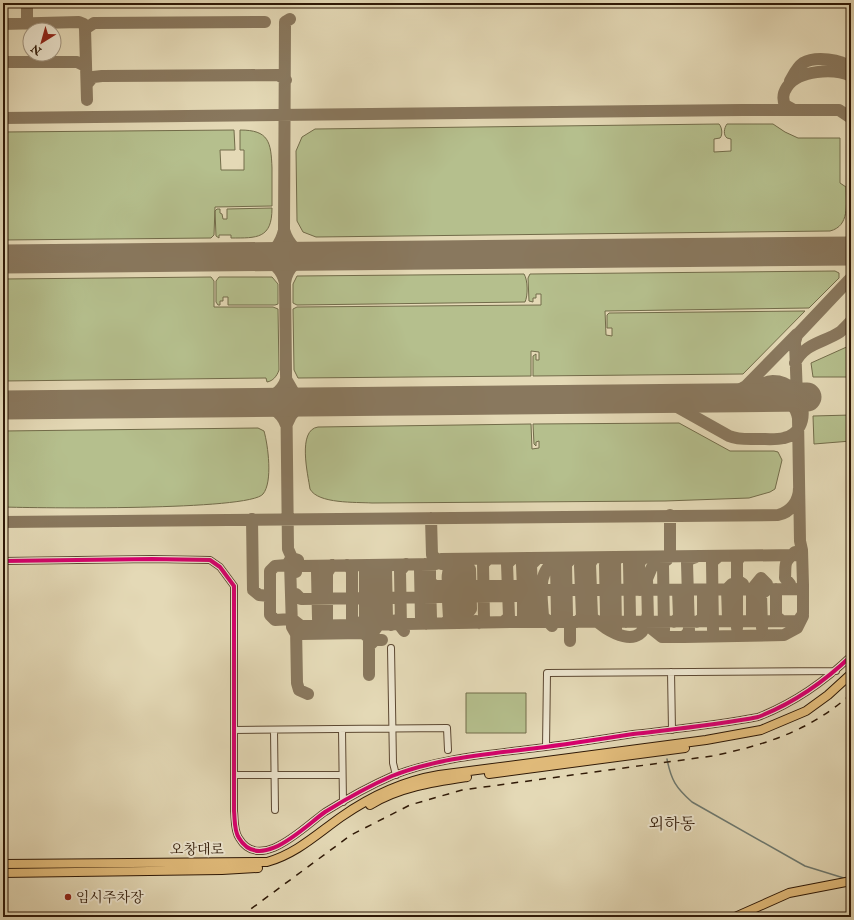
<svg xmlns="http://www.w3.org/2000/svg" width="854" height="920" font-family="'IM FELL English','Noto Serif KR',serif">
<style>
.green{fill:#b5bf8d;stroke:#726c4a}
.lines{fill:none;stroke-linecap:round;stroke-linejoin:round}
.stream{stroke:#6d7970;stroke-width:1.5}
.taxiway{stroke:#89785e;stroke-width:12}
.runway{stroke:#89785e;stroke-width:29}
.minor-casing{stroke:#5c4832;stroke-width:8}
.major-casing{stroke:#2e1806;stroke-width:10}
.minor{stroke:#ede6d0;stroke-width:6}
.major{stroke:#e2bc7b;stroke-width:8}
.rail{stroke:#2e1806;stroke-width:1.5;stroke-dasharray:7 7;stroke-linecap:butt}
.cycleway-casing{stroke:#ede6d0;stroke-width:6}
.cycleway{stroke:#d6006c;stroke-width:4}
.poi-dot{fill:#8f2418;stroke:#ede6d0;stroke-width:1.5}
.labels{text-anchor:middle;stroke-width:4;stroke-linejoin:round;paint-order:stroke}
.street-label{font-size:14px;fill:#2e1806;stroke:#ede6d0}
.poi-label{font-size:14px;fill:#2e1806;stroke:#ede6d0;text-anchor:start}
.quarter-label{font-size:16px;fill:#2e1806;stroke:#ede6d0}
</style>
<rect width="100%" height="100%" fill="#e4d9b6"/>
<filter id="stains"><feTurbulence type="fractalNoise" baseFrequency=".005" numOctaves="4"/><feColorMatrix values="0 0 0 0 .2 0 0 0 0 .09 0 0 0 0 .02 0 0 0 .5 -.17"/></filter>
<radialGradient id="worn" r=".72"><stop offset=".6" stop-color="#630" stop-opacity="0"/><stop offset="1" stop-color="#630" stop-opacity=".3"/></radialGradient>
<!-- green -->
<path class="green" d="M719,124C722,127 723,135 720,138L714,139V152L731,151V139L727,138C723,135 724,128 727,124H773L785,132L798,138H840V183L846,187C846,204 850,226 830,231L316,237L303,232L297,221L296,151L302,137L315,129Z
M234,130L235,150H220L221,170H244V150H240V130C269,130 271,142 272,168C272,181 272,193 272,206L215,207L214,235L211,238L3,240V132Z
M272,208C272,239 257,238 231,238V235H219V238L216,236L215,211L217,209H220V213L222,214L223,219H227V209Z
M835,271L839,273V278L809,308L605,311L606,335L612,336V328H607V315L609,313L805,311L743,374L533,376V356L536,354V360H539V352L531,351V376L298,378L294,370L293,309L297,307L541,305V294H536V298H533V302L529,301L528,278L530,274Z
M524,274C528,280 528,296 525,302L297,305L293,303V284L297,276Z
M211,277L214,281V307H273L278,309L279,370C277,376 273,381 267,382L266,378L3,381V279Z
M219,277H272L278,284V304L275,305H228V297H223V301H220V305H218L216,302V281Z
M851,345V377H813L811,363Z
M851,415V441L814,444L813,416Z
M679,423L730,451H774L778,452L782,460L775,489L770,492L749,498L665,501L372,503C356,502 318,504 310,489C308,475 297,430 318,427L531,424L532,449L539,448V441L536,442V446L534,444L533,424Z
M258,428L264,431C268,445 273,482 263,494C250,511 35,508 3,507V431Z
M466,693H526V733H466Z"/>
<g class="lines">
<!-- stream -->
<path class="stream" d="M667,759C671,780 676,788 692,802L805,866L847,879"/>
<!-- taxiway -->
<path class="taxiway" d="M27,3V20L30,24
M3,24L79,22L84,24L85,29
M3,62H77L85,66
M790,81C794,74 797,67 803,63C815,56 842,59 851,68
M88,83L93,77L102,76L278,75L286,80
M87,100L85,29L94,23L265,22
M794,110L785,105C782,98 783,93 787,87C798,70 834,68 851,76
M3,118L742,110H839L851,118
M284,230C288,244 299,256 314,256
M836,251L843,248L851,240
M260,257C273,254 281,243 284,230L285,22L290,19
M260,257C273,262 282,269 285,283
M795,363C805,343 823,343 840,332C844,329 848,324 851,321
M286,379L294,393L311,402
M797,397L795,342L797,335L851,278
M725,398L746,386L797,334
M663,399L729,436C738,440 749,439 759,439C767,439 776,440 784,438C814,432 806,381 773,381C757,382 751,396 738,398
M255,403C268,404 282,412 286,425
M255,403C267,399 282,394 286,379
M287,424C291,412 299,405 311,402
M670,515V551
M431,518L432,555L442,564
M252,519L253,590L259,595L269,596
M3,522L778,515C791,512 799,501 799,488
M741,556L737,561V580L743,584
M291,558L294,564L301,566L436,564L441,559L797,555L802,550
M526,559L522,565L523,590L799,589L803,585L802,550L800,541L798,418C796,407 789,399 777,398
M593,559L590,564L592,617C606,632 644,653 647,617
M298,560L292,558L288,549L285,283C287,266 299,258 316,256
M667,560L660,561L652,567L647,579L648,621L652,629L662,637H684L689,631L687,563L690,559L696,557
M290,563L292,627L296,634H301L363,633L369,638L377,627V603L371,598L376,594V570L371,565L365,572V625L368,631
M347,565L352,570V620L357,626L361,622
M390,565L386,569L387,618L391,625L396,620
M663,565L664,630
M296,572L290,560L287,565L275,566L270,571V615L275,620L292,619L301,626L513,622L798,621L803,614V585
M317,572L318,619
M737,580V628
M430,582L431,618L426,624L421,618L420,570L425,564L430,568V582L435,586H530
M732,584L727,589L728,618L734,621
M790,584L785,578C786,563 783,563 795,552
M529,586L523,590V616L530,622L533,617L531,565L537,559
M776,589V616L782,621
M640,590L639,562L644,558
M296,594L301,599L515,596
M567,615L566,564L571,559
M451,621L468,613L471,609L470,569
M476,621L479,623L484,619L483,564L488,559
M758,621L752,617V589L761,578L767,584
M457,622L460,618L459,564L464,559
M503,622L509,617L507,564L512,559
M552,622L557,617L556,566L561,559
M577,622L582,617L580,566L584,559
M602,622L606,617L605,565L608,558
M626,622L630,618L629,563
M674,622L679,617L678,590
M697,622L703,618V590
M320,623L323,626L327,621V573L332,565
M445,623L449,619L448,601L453,597L449,593C448,584 445,570 453,564
M552,626L543,616C542,598 535,563 562,562
M296,627L297,683L299,690L308,694
M762,628L761,594L768,589
M713,630L712,562L719,556
M404,631L401,627L400,571L406,564
M616,631L615,562L618,558
M684,637L784,635L797,628L803,616
M570,641V628
M369,646L375,640H382
M369,675V630"/>
<!-- runway -->
<path class="runway" d="M3,259L851,251
M3,405L807,397"/>
<defs>
<path id="minor" d="M3,561L152,559L210,560L220,567L234,586V811C235,820 234,831 239,838C260,874 306,825 325,812C346,799 369,786 392,776C437,758 489,754 537,748C569,744 601,739 633,734C675,729 717,725 758,717C794,703 823,683 851,656
M391,648L393,763L396,775
M671,672L672,730
M234,730L447,728L448,750
M274,730L275,810
M342,730L343,802
M546,747L547,673L836,671
M234,775H342"/>
<path id="major" d="M489,774L685,748
M370,805C399,787 434,782 467,777
M3,864L267,862C296,854 317,834 341,817C371,796 403,781 439,775L706,740L761,730L806,711L828,695L851,674
M3,873L222,870L258,868
M735,917L789,893L851,881"/>
</defs>
<!-- minor casing -->
<use href="#minor" class="minor-casing"/>
<!-- major casing -->
<use href="#major" class="major-casing"/>
<!-- minor -->
<use href="#minor" class="minor"/>
<!-- major -->
<use href="#major" class="major"/>
<!-- rail -->
<path class="rail" d="M240,917L351,835L410,805L462,790L712,756C765,745 810,731 851,694"/>
<defs>
<path id="cycleway" d="M3,561L152,559L210,560L220,567L234,586V811C235,820 234,831 239,838C260,874 306,825 325,812C346,799 369,786 392,776C437,758 489,754 537,748C569,744 601,739 633,734C675,729 717,725 758,717C794,703 823,683 851,656"/>
</defs>
<!-- cycleway casing -->
<use href="#cycleway" class="cycleway-casing"/>
<!-- cycleway -->
<use href="#cycleway" class="cycleway"/>
</g>
<!-- markers -->
<circle class="poi-dot" cx="68" cy="897" r="4"/>
<g class="labels">
<!-- street labels -->
<g class="street-label">
<text x="197" y="854">오창대로</text>
</g>
<!-- poi labels -->
<g class="poi-label">
<text x="76" y="902">임시주차장</text>
</g>
<!-- quarter labels -->
<g class="quarter-label">
<text x="672" y="829">외하동</text>
</g>
</g>
<!-- margin -->
<rect width="854" height="920" fill="none" stroke="#e4d9b6" stroke-width="16"/>
<rect x="4" y="4" width="846" height="912" fill="none" stroke="#2e1806" stroke-width="2"/>
<rect x="8" y="8" width="838" height="904" fill="none" stroke="#2e1806"/>
<!-- north arrow -->
<g transform="translate(42 42) rotate(217)"><circle r="19" fill="#ede6d0" stroke="#a1947f"/>
<path d="M0-3L7 15L0 10L-7 15Z" fill="#8f2418"/>
<text y="-6" font-size="11" font-weight="bold" text-anchor="middle" fill="#2e1806">N</text>
</g>
<rect width="100%" height="100%" filter="url(#stains)"/>
<rect width="100%" height="100%" fill="url(#worn)"/>
</svg>
